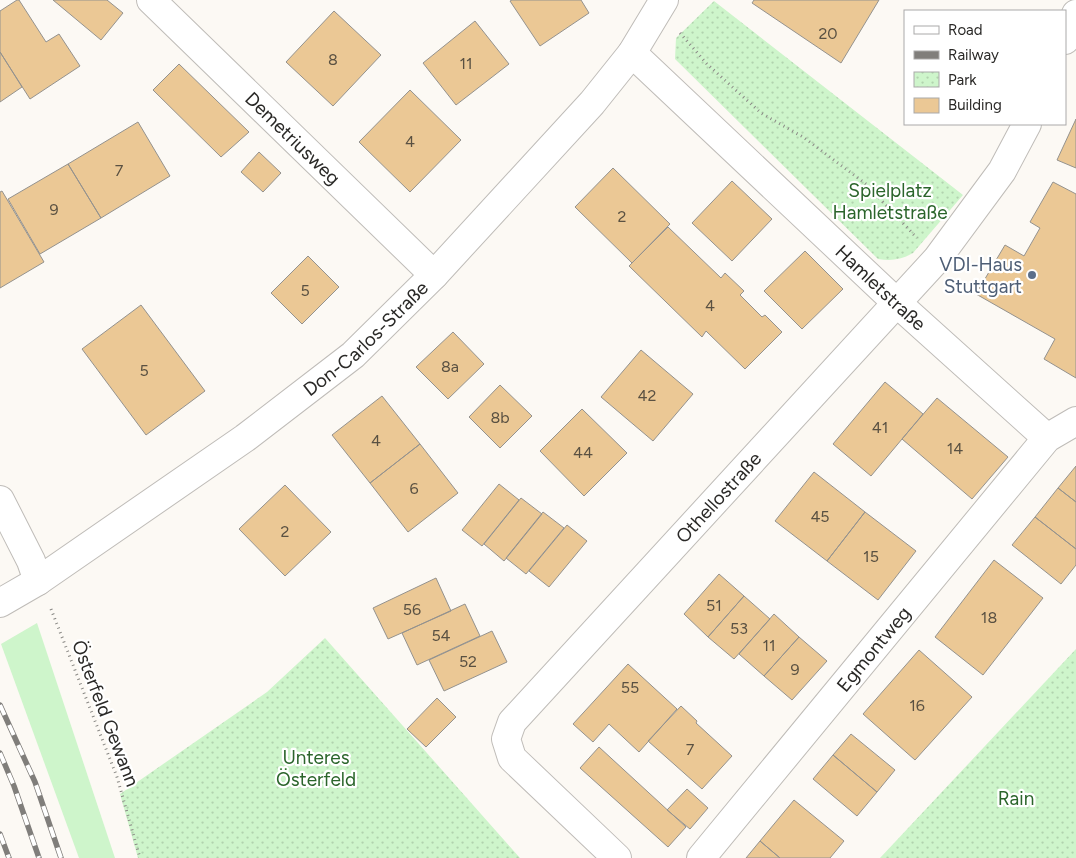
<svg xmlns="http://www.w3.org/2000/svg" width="1076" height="858" font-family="Figtree,sans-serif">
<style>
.grass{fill:#cef5cb}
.park{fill:url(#park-dots)}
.building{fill:#ebc895;stroke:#94928e}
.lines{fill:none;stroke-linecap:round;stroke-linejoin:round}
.minor-casing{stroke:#bfbcb8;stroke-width:30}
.path{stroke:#8a8985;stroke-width:3;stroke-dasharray:1 4;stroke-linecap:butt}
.minor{stroke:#fff;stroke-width:28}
.rail-casing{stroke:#807e7b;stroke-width:5.5}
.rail{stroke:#fff;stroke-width:4;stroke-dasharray:11;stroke-linecap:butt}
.service-dot{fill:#5c6f8a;stroke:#fff;stroke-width:2}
.labels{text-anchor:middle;stroke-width:4.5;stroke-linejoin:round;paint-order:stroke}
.number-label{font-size:16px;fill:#5a5142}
.street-label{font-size:19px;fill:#2a2927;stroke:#fff}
.park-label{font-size:19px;fill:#2b652b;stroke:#fff}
.service-label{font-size:19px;fill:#4e5e75;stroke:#fff;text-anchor:end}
</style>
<defs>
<pattern id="park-dots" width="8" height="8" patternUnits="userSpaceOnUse" patternTransform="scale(1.25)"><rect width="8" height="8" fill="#cef5cb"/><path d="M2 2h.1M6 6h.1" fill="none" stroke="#b1d2ae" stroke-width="1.8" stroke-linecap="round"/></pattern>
</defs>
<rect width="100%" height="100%" fill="#fcf9f4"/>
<!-- grass -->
<path class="grass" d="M37,623L115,858H79L1,644Z"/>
<!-- park -->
<path class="park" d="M714,1L963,195L913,253C901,260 891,261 878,259L675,59L676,38Z
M325,638L520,858H138L120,794L267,692Z
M1076,649V858H880Z"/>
<!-- building -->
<path class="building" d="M17,0H19L46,42L59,34L80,66L30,99L0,52V11Z
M53,0H107L123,13L101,40Z
M512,0H581L589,13L540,46L510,1Z
M754,0H879L841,63L752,3Z
M334,11L381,55L333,106L286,62Z
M475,21L509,64L456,105L423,63Z
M0,52L22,87L0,102Z
M179,64L249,132L221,157L153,90Z
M410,90L461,140L410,192L359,142Z
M1076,119V168L1057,160Z
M138,122L170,176L101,218L68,164Z
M259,152L281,173L263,192L241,172Z
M68,164L101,218L40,254L8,199Z
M613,168L670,224L632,263L575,207Z
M732,181L772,219L732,261L692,223Z
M1053,182L1076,194V378L1044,359L1055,339L976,294L1005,245L1024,256L1040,228L1030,222Z
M2,191L44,262L0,288V192Z
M668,227L721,278L725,273L744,291L740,295L762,317L765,315L782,332L745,369L706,331L702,337L629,266Z
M805,251L843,289L802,329L764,291Z
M308,256L339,287L302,324L271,293Z
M141,305L205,391L146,435L82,349Z
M453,332L484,364L448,399L416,367Z
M641,350L693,394L653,441L601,397Z
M885,382L923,414L871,476L833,444Z
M500,385L532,416L500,448L469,417Z
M382,396L420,444L370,483L332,435Z
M937,398L1008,457L972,499L902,439Z
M582,409L627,453L584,496L540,451Z
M420,444L458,493L408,532L370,483Z
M1076,466V502L1058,488Z
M814,472L865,512L827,561L775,521Z
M499,484L519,500L482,546L462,530Z
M285,485L331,532L285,576L239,529Z
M1058,488L1076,502V549L1035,517Z
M521,498L542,514L504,561L484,544Z
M543,512L564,528L526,574L506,558Z
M865,512L916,551L878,600L827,561Z
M1035,517L1076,549V565L1061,584L1012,545Z
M567,525L587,541L549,587L529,571Z
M994,560L1043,598L983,675L935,637Z
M719,574L744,596L708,637L684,614Z
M436,578L451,611L388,639L373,608Z
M744,596L770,619L734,659L708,637Z
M465,604L480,636L417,665L402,633Z
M774,614L799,637L764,676L739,654Z
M492,631L507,662L444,691L429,660Z
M799,637L827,661L792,700L764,676Z
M919,650L972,697L915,760L863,714Z
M628,664L677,709L639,752L609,724L593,742L573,724Z
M437,698L456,717L426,747L407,729Z
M681,706L697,721L696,723L732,756L702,789L648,741Z
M851,734L895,770L877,792L833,755Z
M599,747L686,827L668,847L580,768Z
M833,755L877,792L857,816L813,779Z
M687,789L708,808L690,829L667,810Z
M794,800L844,841L830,858H780L760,841Z
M760,841L780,858H746Z"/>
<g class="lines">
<defs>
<g id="minor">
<path id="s1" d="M151,0L434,275"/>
<path d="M1065,40L1076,14"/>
<path id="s2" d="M632,53L897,303L1047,438"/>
<path d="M0,500L31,561L38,581"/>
<path id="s3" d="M0,603L38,581L245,438L353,355L434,275L592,103L632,53L664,0"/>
<path id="s4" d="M617,858L512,758L506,739L512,722L937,259L1002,171L1027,124"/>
<path id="s5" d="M701,858L1047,438L1076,421"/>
</g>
</defs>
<!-- minor casing -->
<use href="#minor" class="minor-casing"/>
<!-- path -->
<path class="path" d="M680,33L707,64L761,113L803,137L866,184L917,238
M51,609L117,777L140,858"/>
<!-- minor -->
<use href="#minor" class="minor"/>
<defs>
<path id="rail" d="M0,705L35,782L61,858
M0,753L14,786L39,858
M0,834L9,858"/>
</defs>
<!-- rail casing -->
<use href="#rail" class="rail-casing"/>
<!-- rail -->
<use href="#rail" class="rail"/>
</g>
<!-- markers -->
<circle class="service-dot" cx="1032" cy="275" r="5"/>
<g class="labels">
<!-- number labels -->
<g class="number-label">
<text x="828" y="39">20</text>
<text x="333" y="65">8</text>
<text x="466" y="69">11</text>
<text x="410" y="147">4</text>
<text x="119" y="176">7</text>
<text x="54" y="215">9</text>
<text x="622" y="222">2</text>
<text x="305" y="296">5</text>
<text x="710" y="311">4</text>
<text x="450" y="372">8a</text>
<text x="144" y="376">5</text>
<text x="647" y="401">42</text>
<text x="500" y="423">8b</text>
<text x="880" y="433">41</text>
<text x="376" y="446">4</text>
<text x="955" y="454">14</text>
<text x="583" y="458">44</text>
<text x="414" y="494">6</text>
<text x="820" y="522">45</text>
<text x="285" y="537">2</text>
<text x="871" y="562">15</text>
<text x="714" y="611">51</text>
<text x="412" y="615">56</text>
<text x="989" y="623">18</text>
<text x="739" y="634">53</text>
<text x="441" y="641">54</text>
<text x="769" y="651">11</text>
<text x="468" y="667">52</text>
<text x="795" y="675">9</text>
<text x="630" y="693">55</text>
<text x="917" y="711">16</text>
<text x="690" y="755">7</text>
</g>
<!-- street labels -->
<g class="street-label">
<text dy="7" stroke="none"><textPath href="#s1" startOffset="198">Demetriusweg</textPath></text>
<text dy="7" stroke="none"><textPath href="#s2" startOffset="342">Hamletstraße</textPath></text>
<text dy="7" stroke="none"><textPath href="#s3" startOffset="452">Don-Carlos-Straße</textPath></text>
<text dy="7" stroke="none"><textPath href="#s4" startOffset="488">Othellostraße</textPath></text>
<text dy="7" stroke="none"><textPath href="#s5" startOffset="271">Egmontweg</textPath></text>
<text transform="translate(106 713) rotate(69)" y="7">Österfeld Gewann</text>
</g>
<!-- park labels -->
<g class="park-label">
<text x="890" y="197">Spielplatz<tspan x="890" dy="22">Hamletstraße</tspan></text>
<text x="316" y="764">Unteres<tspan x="316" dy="22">Österfeld</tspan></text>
<text x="1016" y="805">Rain</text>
</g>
<!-- service labels -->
<g class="service-label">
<text x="1022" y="271">VDI-Haus<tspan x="1022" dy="22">Stuttgart</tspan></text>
</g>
</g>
<!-- legend -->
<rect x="904" y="10" width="162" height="115" fill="#ffffff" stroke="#aaa9a9"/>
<rect x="914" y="26" width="25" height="8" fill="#ffffff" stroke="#aaa9a9"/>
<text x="948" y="35" font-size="15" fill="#2a2927">Road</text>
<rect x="914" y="51" width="25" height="8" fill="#807e7b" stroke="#aaa9a9"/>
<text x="948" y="60" font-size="15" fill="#2a2927">Railway</text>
<rect x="914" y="72" width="25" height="15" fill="url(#park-dots)" stroke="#aaa9a9"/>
<text x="948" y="85" font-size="15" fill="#2a2927">Park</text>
<rect x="914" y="98" width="25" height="15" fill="#ebc895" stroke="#aaa9a9"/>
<text x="948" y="110" font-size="15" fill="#2a2927">Building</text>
</svg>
